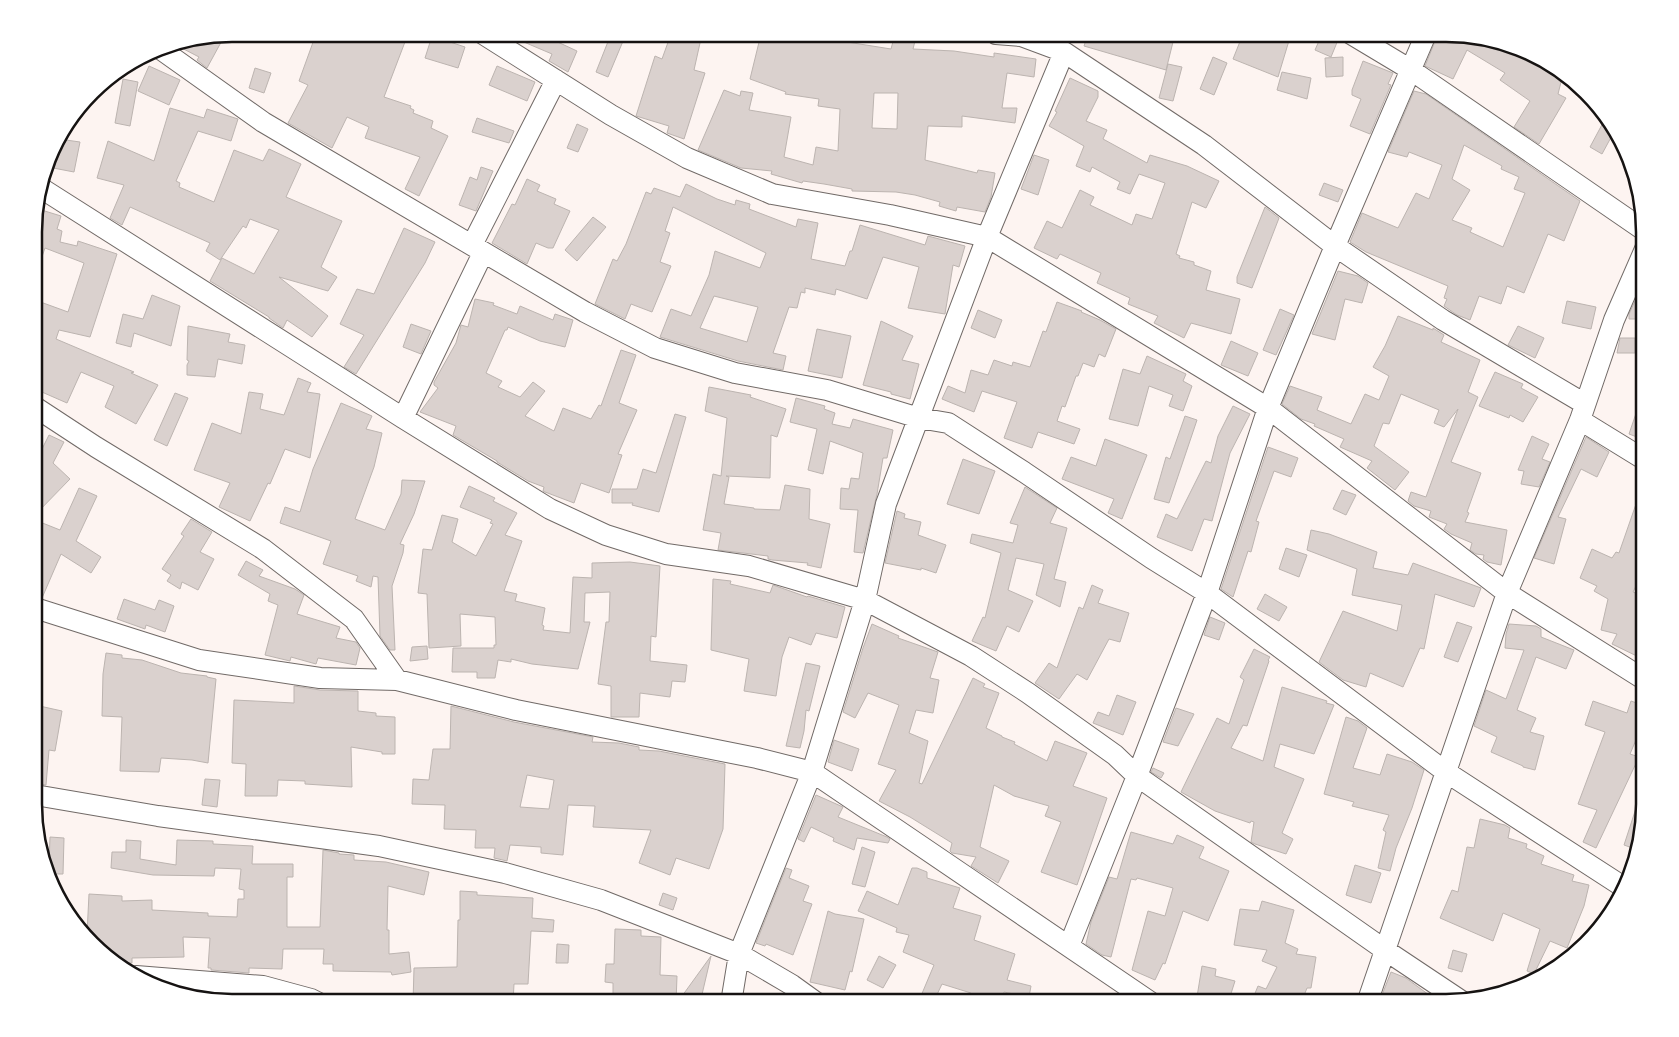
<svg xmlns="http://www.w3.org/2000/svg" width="1679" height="1037" font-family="Quicksand,sans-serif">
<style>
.building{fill:#dad1ce;stroke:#bcb4b0;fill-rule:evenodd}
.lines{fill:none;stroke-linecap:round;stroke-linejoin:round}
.minor-casing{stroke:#716a67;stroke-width:22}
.minor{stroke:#fff;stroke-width:20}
.rim{fill:none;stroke:#161312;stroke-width:2.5}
</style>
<rect width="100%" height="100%" fill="#fdf4f1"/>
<!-- building -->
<path class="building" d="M316,34H408L384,97L411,106L410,108L414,110L413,113L433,121L431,128L448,136L419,196L405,189L420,157L365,138L369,127L347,117L332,148L288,123L308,85L299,81Z
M505,34H550L549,38L577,51L568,72L549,61L552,54Z
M611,34H626L608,77L596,72Z
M671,34H702L694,70L705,73L684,139L667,133L669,126L636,116L655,56L662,59Z
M761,34H813L847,38V42L891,49L895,34H905L916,37L913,49L954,51L994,57V53L1036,59L1034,77L1007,73L1002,108H1017L1015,123L962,116V127L928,126L925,160L977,173L978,170L995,173L991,197L985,212L957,207L956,211L939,206L940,202L915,195L896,192L852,191V189L824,184L803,181L802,183L771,174L772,171L741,168L698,150L724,90L740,96L741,91L753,93L749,110L791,117L784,157L813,165L816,147L838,151L840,109L818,106L819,99L785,94L786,92L750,79ZM874,93H898L897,129L872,128Z
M1088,34H1175L1166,70L1084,46Z
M1243,34H1291L1278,77L1233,59Z
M1322,34L1338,40L1331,57L1315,50Z
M1438,34H1446L1510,44L1534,56L1530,62L1558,69L1563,74L1558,94L1566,98L1539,144L1514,127L1530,101L1500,80L1505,73L1467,50L1453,79L1425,66Z
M225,35L207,68L197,60L199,57L176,45Z
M432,36L465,47L458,68L425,58Z
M1213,57L1227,63L1214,95L1200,89Z
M1343,57V76L1326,77L1325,58Z
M1363,61L1393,73L1388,84L1391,85L1370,134L1350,126L1361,99L1352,95V90Z
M1168,64L1182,67L1173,101L1159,98Z
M149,66L180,80L169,105L138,91Z
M497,66L535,82L527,101L489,85Z
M255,68L271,73L264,93L249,88Z
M1282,72L1311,78L1307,99L1277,90Z
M1070,78L1098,91V97L1086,121L1107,130L1103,139L1147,163L1150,155L1187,166L1219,181L1206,208L1192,202L1176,254L1180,256L1179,258L1194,262V265L1211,271L1206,290L1240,299L1231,334L1191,323L1184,338L1154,323L1158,316L1128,304L1130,298L1097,283L1101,273L1060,254L1057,259L1034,248L1047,221L1062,228L1080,190L1094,197L1090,205L1132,225L1136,214L1152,219L1165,183L1139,174L1130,194L1117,189L1120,182L1092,167L1090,172L1076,166L1084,146L1049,126L1057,112L1055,111Z
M123,79L138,82L130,126L115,123Z
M1414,91L1426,94L1580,201L1564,241L1548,234L1524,293L1507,286L1501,304L1479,296L1470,320L1457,315L1444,306L1447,299L1444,298L1448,286L1366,252L1350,242L1362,213L1398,228L1416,193L1429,199L1442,165L1409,152L1407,157L1388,152ZM1464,145L1502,166L1501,169L1519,177L1514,189L1525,193L1503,247L1470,232L1472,228L1452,220L1470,190L1452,179Z
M170,108L204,118L207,109L238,119L231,141L198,131L176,181L180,183L179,187L214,202L234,150L263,161L269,149L301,164L286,197L342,221L321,267L337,277L328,291L279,277L328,316L312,337L287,320L283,328L269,318V317L210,281L222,258L254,274L279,230L250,219L246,228L243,226L220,260L206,251L210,243L130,207L122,225L110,218L124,185L97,178L108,141L154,161Z
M477,118L514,131L509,143L472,132Z
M1605,119L1615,130L1602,154L1590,147Z
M577,124L588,129L578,152L567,148Z
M59,139L80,142L74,172L48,167L54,145Z
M1034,155L1049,160L1038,195L1021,189Z
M481,167L493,171L476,211L459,205L470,177L477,180Z
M527,179L540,185L537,191L556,199L554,204L570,211L553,248H548L536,243L527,264L492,243L512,204L515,205Z
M1324,183L1343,190L1338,202L1319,195Z
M686,184L717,199L735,205L736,200L750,204L749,209L796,227L798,219L818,223L811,259L845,266L850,251H852L860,225L925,245L928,236L965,246L959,267L953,265L945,314L908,308L919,267L883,257L867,299L836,289L835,295L805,288V293L801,292L797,308L789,307L773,353L786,356L783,370L738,361L660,337L671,309L691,316L709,275L715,251L760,268L766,253L673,207L665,231L670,233L660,262L671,266L652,312L631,304L625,319L595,304L613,259L617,261L626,244L646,192L651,194L654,188L680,197ZM714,296L758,307L747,342L700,328Z
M1265,207L1279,218L1252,288L1237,283V277Z
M35,208L61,216L57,229L62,231L60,242L77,246L78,241L117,254L90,337L59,330L56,339L134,372L131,373L158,385L136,424L105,407L114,386L81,372L67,403L35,389V300L68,312L84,263L45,248L37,271H35Z
M593,217L606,227L577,261L565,250Z
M404,228L435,242L425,263L356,374L344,367L364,335L340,324L357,289L374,294Z
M1338,271L1358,276L1368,283L1362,303L1345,299L1335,340L1312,334Z
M1642,286H1645V319H1629V314Z
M152,295L180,306L171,346L134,333L131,347L116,343L123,314L143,319Z
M475,299L494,303L493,305L517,314L520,306L553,320L555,314L573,320L565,347L540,341L508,327L507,330H505L486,373L502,381L498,387L520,397L533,382L545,391L525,416L554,431L563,408L591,419L599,405L601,406L621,350L636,355L619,403L637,410L618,454L622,455L609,493L581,483L574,503L545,492L543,491L544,487L528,481L497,462V461L453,435L456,426L420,412L438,388L434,385V382L456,343L461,325L468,327Z
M1567,301L1596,307L1591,329L1562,323Z
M1057,302L1082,311L1081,312L1100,320L1116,329L1105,357L1099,354L1094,367L1083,363L1078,376H1076L1065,407L1062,406L1057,421L1080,429L1074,444L1038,432L1032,448L1004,438L1017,402L982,391L974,412L942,399L948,386L965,393L971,370L988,375L994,360L1012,366L1013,362L1030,367L1043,331L1046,332Z
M1280,309L1294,315L1276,355L1263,350Z
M978,310L1002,320L995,338L971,328Z
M1398,316L1433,330V328L1444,335L1441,342L1480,360L1468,392L1478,397L1451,462L1481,473L1467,512L1469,513L1465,522L1507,530L1501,565L1487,562L1483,559L1484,555L1476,554L1470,550L1472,543L1451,534L1444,529L1447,524L1429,517L1431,511L1414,506L1408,501L1411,492L1426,497L1458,409L1444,427L1434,423L1439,410L1401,394L1389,424L1383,423L1374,446L1409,472L1395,490L1367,468L1372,461L1340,447L1344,439L1314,426L1315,424L1301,419L1282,404L1290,386L1322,397L1317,410L1351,424L1365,394L1379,400L1389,376L1373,367L1385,346Z
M881,321L913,336L902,360L919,364L910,399L891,394V392L863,385Z
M411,324L431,331L421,354L403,347Z
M188,326L230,334L228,342L245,345L242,364L218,359L215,377L187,375V365L189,361L187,360Z
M1518,326L1544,338L1535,358L1508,345Z
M817,329L851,336L842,378L808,371Z
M1620,338H1635V353H1617Z
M1231,341L1258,353L1248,376L1221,365Z
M1147,356L1186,374L1183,381L1192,386L1183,411L1169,406L1173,395L1149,386L1138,426L1109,419L1123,369L1140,374Z
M1495,372L1523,384L1521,388L1538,397L1523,422L1510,415L1509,418L1479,406Z
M298,378L311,383L307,392L320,394L310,458L285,449L270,484L268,483L250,521L219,507L230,483L194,470L212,423L241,434L249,392L263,394L260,409L284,415Z
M709,387L751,395L750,397L786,409L777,437L771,435L770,478L726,476L729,477L724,504L754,508V509L780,510L785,485L810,489L809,519L830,524L821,568L807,565L808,563L772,560L768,559V556L718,550L721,533L703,530L713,474L721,476L727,418L705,411Z
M175,393L188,398L167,446L154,440Z
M1643,393L1645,394V440L1629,434Z
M796,398L825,406L824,409L835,413L832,424L850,428L853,419L893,430L887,458H883L877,494L863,553L854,552L858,510L840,509L841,488L849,489L851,478L859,479L863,453L830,441L823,474L808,470L817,429L790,422Z
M341,403L372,416L366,429L382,433L374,467L355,519L385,530L401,494L402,480L425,481L414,514L400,544L404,545L403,553L392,586L395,650H390L380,636L378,577L373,576L371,587L356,581L358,576L323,564L331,541L280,523L285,507L300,512L313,469Z
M1233,406L1250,414L1230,453L1212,521L1204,519L1192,551L1157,537L1166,514L1177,519L1206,461L1211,463L1218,436Z
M675,414L686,417L659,512L632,505L633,503H612V489H637L643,469L656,473Z
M1185,416L1197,420L1169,503L1154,499L1166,457L1170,459Z
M49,435L64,442L53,463L70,479L35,515V463Z
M1532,436L1549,444L1542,459L1550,462L1539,487L1521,484L1524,471L1518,470Z
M1586,437L1609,452L1597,477L1581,469L1558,517L1566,519L1554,564L1534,558Z
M1105,439L1147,455L1122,519L1108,513L1114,499L1062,479L1071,457L1096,466Z
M1268,447L1298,458L1291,477L1274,471L1256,521L1259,522L1251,552L1248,551L1233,597L1221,589Z
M963,459L995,471L979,514L947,504Z
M1643,484H1645V568L1633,592L1645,597V607L1637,628L1645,632V660L1612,644L1617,634L1601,630L1608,599L1594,591L1597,586L1580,578L1592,549L1612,558L1616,552L1619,553Z
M469,486L495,498L493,501L517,513L505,535L522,541L504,591L517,594L515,601L545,608L542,625L544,626L543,630L570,633L573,577L592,578V563L630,562L660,566L656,637L651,636L650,661L687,665L685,682L672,681L670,697L640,693L639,717H611V686L598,684L606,622H609L610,592L585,593L584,622H590L578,669L532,664L511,659V662L498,660L495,678H477V672H452L453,648H494V645H496L495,617L460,614L461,646L429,648L427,594L418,593L423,549L432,550L442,515L458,519L452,542L476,556L493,524L490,523L492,520L460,507Z
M1025,487L1057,508L1050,523L1067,528L1054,579L1066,582L1060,607L1036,595L1044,564L1016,558L1008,590L1033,601L1019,632L1007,626L996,651L972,641L983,617L985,618L1001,553L970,543L972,534L1013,543L1018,525L1010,523Z
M79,488L97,496L76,541L101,557L91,573L61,554L42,598L35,596V520L60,530Z
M1342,490L1356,495L1346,515L1333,509Z
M897,511L905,514L904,518L921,522L918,535L946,545L936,573L921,568V570L885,563Z
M191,519L212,532L200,552L214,559L198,590L182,582L180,589L167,581L171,575L162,569L184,536L181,534Z
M1311,530L1329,534L1377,552L1373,568L1408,575L1413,563L1481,588L1474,607L1435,594L1424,649L1420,648L1403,687L1370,673L1366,687L1343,680L1319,662L1343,611L1397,631L1402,605L1352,595L1357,569L1307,550Z
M1286,548L1307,555L1299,577L1279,569Z
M246,561L263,570L259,576L295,589L304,595L297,614L340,627L336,638L356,642L360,648L356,665L318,658L316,664L291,657L290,661L265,655L278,605L268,601L270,594L238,575Z
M713,579L731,581L730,584L770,593L773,585L807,597L808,596L845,607L837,638L816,633L811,645L789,637L782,657L776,696L744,691L749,659L711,650Z
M1092,585L1103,590L1098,603L1129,613L1120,642L1109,639L1087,680L1077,674L1059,699L1035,683L1049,663L1057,668L1079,607L1083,609Z
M1265,594L1287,607L1279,621L1257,609Z
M124,599L155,610L159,600L174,606L165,632L146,625L145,629L117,619Z
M1210,617L1225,623L1219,640L1204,635Z
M1457,622L1472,627L1458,662L1444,657Z
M872,624L899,636L898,638L938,652L930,678L939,680L933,713L916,710L909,733L928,741L919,783L922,784L973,678L985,684L983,687L999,693L986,728L1002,736V737L1015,742L1014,744L1047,761L1055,741L1087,753L1073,786L1107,798L1077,885L1041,872L1061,822L1045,816L1049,806L1014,796L994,785L980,847L1009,861L998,883L971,866L976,857L952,853L950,851L952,843L910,817L879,801L896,770L878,764L899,705L868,693L855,718L843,712L863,648Z
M1509,624L1536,626L1541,629V637L1574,650L1566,669L1536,657L1517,710L1536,718L1530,732L1544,736L1535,770L1523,767V766L1491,752L1497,737L1474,726L1486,690L1506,699L1524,650L1505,648L1506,634Z
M427,646L428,659L410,661L412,647Z
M1254,649L1270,657L1268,660L1269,661L1247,726L1243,725L1231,748L1263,761L1282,687L1327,701L1326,703L1334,705L1314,754L1280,744L1274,767L1304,779L1282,833L1293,839L1286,854L1255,844L1251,842L1254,822L1251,821L1250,823L1215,811L1181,792L1217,718L1229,724L1244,680L1240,677Z
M106,653L122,655V658L142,660L181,673L207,676V677L216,679L208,763L192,760L161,758L159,772L120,771L122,717L102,716L103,674Z
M806,663L820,666L809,711L806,710L804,731L800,748L786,746Z
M294,686L320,690L358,691V711L376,713V716L395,717V754H382V752L351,747L352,787L305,784V781L278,780L277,796H245L246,764L232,763L234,700L294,703Z
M1117,695L1136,702L1123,735L1093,723L1098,712L1109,716Z
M1593,701L1627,713L1631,701L1645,706V730L1641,728L1630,754L1639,757L1596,848L1583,842L1597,810L1578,804L1605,732L1585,725Z
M35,705L62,711L55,751L49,750L46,785L35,783Z
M451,706L514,722L593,737L592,742L619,743L639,747V750L659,751L725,764L723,829L709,869L676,858L670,875L639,863L651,830L593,827L595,806L568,805L563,855L541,853V847L510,845L507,861L494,858L495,848H475L476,830L444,829L445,805L412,804L413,779L429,780L433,749H450ZM527,775L554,780L549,809L520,807Z
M1176,708L1194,714L1178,746L1163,742Z
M1346,717L1358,721L1367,728L1353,768L1380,775L1387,754L1412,762L1424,770L1412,808L1396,848L1390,871L1378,868L1386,832L1383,830L1389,815L1352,806L1354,802L1324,794Z
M834,740L859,749L852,771L828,762Z
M1153,768L1164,773L1161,778L1151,772Z
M205,779L220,780L217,807L202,805Z
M816,795L843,807L838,817L887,837L890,839L888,843L857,838L854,850L833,841L834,838L811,827L804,842L798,839Z
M1640,796L1645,798V817L1638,850L1624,845Z
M1480,819L1505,825L1510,828L1508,838L1527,844L1526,848L1544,856L1541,864L1574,875L1572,881L1589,885L1584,906L1567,948L1550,941L1534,974L1527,971L1540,929L1503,913L1493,941L1440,918L1452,890L1458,892L1467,847L1474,848Z
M1131,832L1173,844L1177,835L1204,847L1199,858L1229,871L1208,921L1183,911L1165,964L1163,963L1155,980L1132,970L1148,911L1165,916L1173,888L1137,878L1136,880L1131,879L1111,957L1102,955L1086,944L1091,922L1109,877L1117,879Z
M50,837L64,838L63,874H52L50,870L49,865Z
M126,840L141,841L140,859L176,865L177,840L213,841V844L253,846L252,864H293V877H287V927H320L323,850L339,853V854L354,855V860L386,862L429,872L424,895L388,886L387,930H389V954L409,952L411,972L392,975L391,972L333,971V964H323L324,949H283L282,969L249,968V973L211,970V968H208L210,938L183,937L184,957L132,958V963L115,962L87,934L89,894L122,896V901L152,900V910L208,913V916L237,917L238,899H244V890L239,889L241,869L215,868L214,876L153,875L111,868L112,852H126Z
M862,847L875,852L865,887L852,884Z
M1355,865L1381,873L1371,903L1346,895Z
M786,868L792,870L789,878L809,886L803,901L812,904L793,955L766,944L765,946L756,943Z
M912,868H917L927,872V878L960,888L953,908L981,916L974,940L1015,954L1007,980L1031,986L1029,997L1004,992L1000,1003L970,1002L971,993L942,984L933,1003H918L934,965L903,952L909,935L896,932L897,928L858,911L867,891L898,905Z
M460,891L477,892V895L533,898L532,918L554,920L553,932L531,931L528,984H514L513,1003H413L414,968L457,967L458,920H460Z
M663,893L677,898L673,910L659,905Z
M1262,901L1294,910L1285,943L1298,949L1296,954L1316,957L1311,988H1307L1301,1003H1251L1258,986L1266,989L1277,967L1262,961L1267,950L1234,945L1240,909L1259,911Z
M828,911L835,914L864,919L852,972L850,971L845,990L810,982Z
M615,929L641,930V936L661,937L660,975L677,976L676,1003H613V983L605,982L606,964H614Z
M557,944L569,945L568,963H556Z
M1453,950L1467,954L1462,972L1448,968Z
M711,956L700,1003H677Z
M879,956L896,965L883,988L867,980Z
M1202,966L1216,969L1215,976L1235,981L1228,1003H1196Z
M1391,972L1406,978L1440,1003H1400L1382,995Z
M210,994L248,997V1003L210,1000Z"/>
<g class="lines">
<defs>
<path id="minor" d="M483,34L611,115L687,158L772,194L890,215L987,237L1268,408L1507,593L1645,680
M996,34L1021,36L1064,52L1204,145L1335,246L1443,320L1585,404
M1351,34L1411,70L1645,231
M159,48L263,122L585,312L655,348L735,373L827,390L919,418L948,423L1024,472L1151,558L1207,593L1446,772L1625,888
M41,188L403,418L550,509L606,535L666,554L749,566L865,600L971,656L1028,693L1115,755L1137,776L1385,950L1463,1002
M472,245L556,80
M35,407L96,447L263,549L354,619L397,680
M403,418L483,253
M1580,420L1645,460
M35,608L199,660L320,678L397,680L516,710L757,758L812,772L1152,1003
M35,795L158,816L379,846L505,873L601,900L739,954L792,985L817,1003
M1069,946L1137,776L1207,593L1268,408L1335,246L1426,34
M136,976L263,986L311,999L319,1003
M731,1003L739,954L812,772L865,600L886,504L987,237L1064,52
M1367,1003L1507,593L1580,420L1614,320L1645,249"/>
</defs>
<!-- minor casing -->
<use href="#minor" class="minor-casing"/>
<!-- minor -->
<use href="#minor" class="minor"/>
</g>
<!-- crop -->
<path d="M0 0H1679V1037H0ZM232 42H1446A190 190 0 0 1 1636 232V804A190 190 0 0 1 1446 994H232A190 190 0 0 1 42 804V232A190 190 0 0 1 232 42Z" fill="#fff" fill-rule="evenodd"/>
<path class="rim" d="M232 42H1446A190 190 0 0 1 1636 232V804A190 190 0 0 1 1446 994H232A190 190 0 0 1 42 804V232A190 190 0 0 1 232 42Z"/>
</svg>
